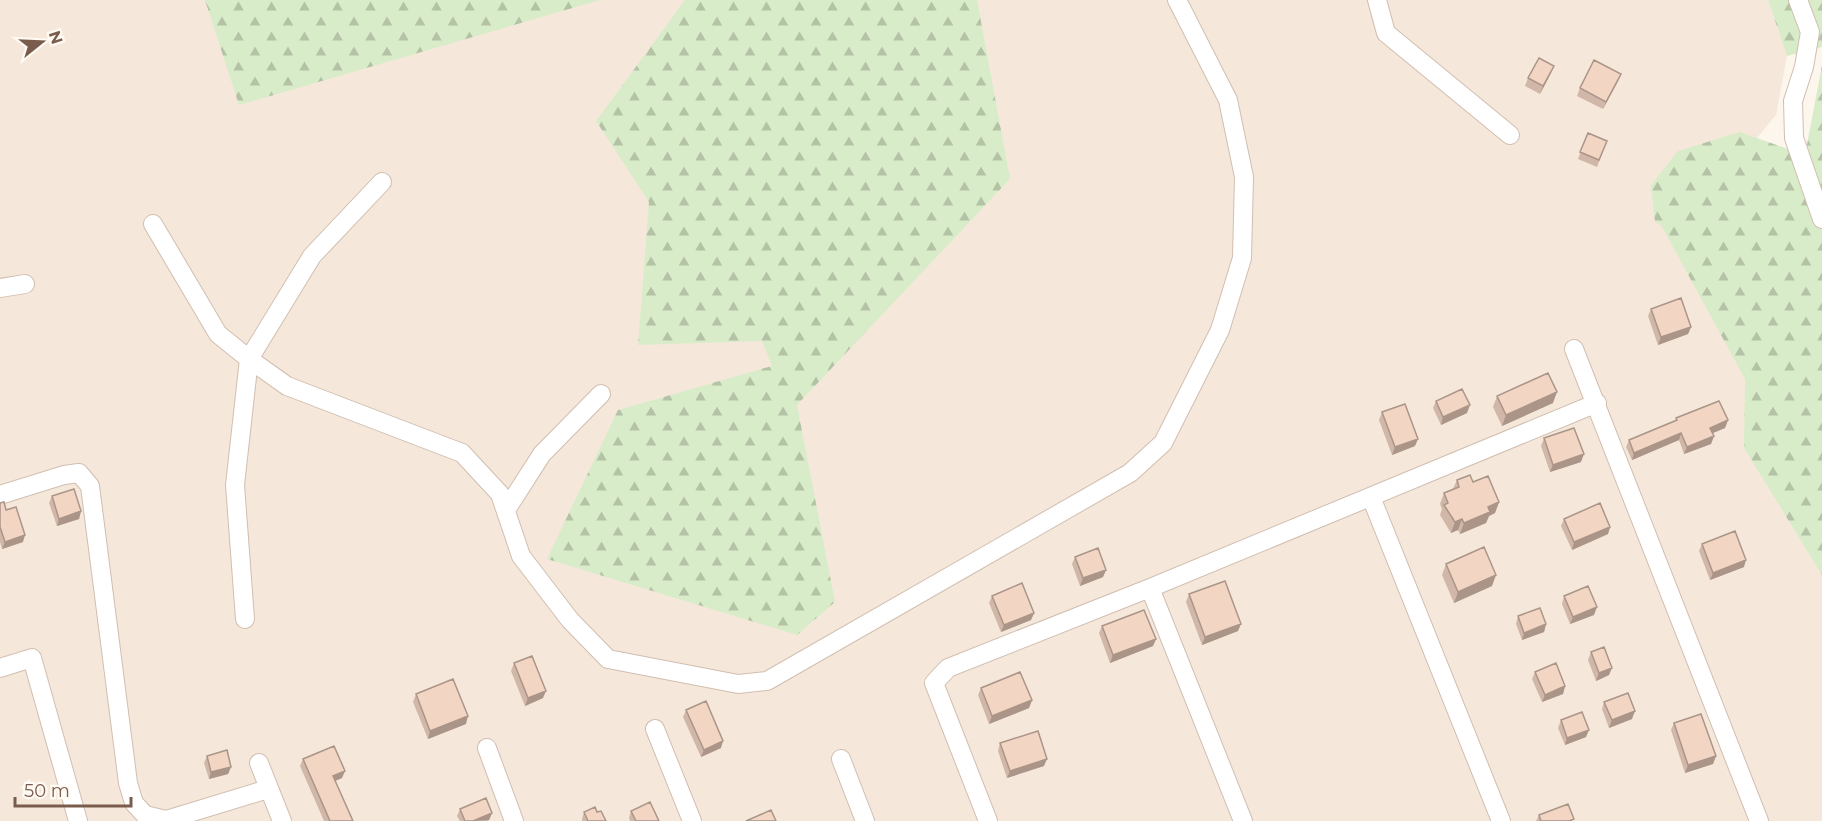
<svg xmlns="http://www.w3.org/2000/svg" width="1822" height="821" font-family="Montserrat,sans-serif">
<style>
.residential{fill:#f5e8da}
.forest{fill:url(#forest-firs)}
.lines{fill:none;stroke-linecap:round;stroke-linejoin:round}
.minor-casing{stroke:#d1beb0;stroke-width:20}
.minor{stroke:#fff;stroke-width:18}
.wall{fill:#d1b7a8}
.shaded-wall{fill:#aa9588}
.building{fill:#f3d5c3;stroke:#aa9588;stroke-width:1.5}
</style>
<defs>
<pattern id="forest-firs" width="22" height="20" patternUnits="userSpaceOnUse" patternTransform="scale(1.5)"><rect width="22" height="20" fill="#d8ecc9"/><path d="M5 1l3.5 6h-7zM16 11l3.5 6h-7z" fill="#b4c2a5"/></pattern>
</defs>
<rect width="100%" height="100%" fill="#fdf6ec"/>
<!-- residential -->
<path class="residential" d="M0,0H1768L1787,56L1776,115L1698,209L1822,360V821H0Z"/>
<!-- forest -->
<path class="forest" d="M205,0H600L239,105Z
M685,0H977L1010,179L797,405L835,602L797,635L547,559L618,410L772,366L762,341L638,345L649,202L596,121Z
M1768,0H1822V47L1787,56Z
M1822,65V575L1744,448L1745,379L1661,225L1655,222L1651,185L1678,151L1740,132L1805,155Z"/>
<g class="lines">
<defs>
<path id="minor" d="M1377,0L1386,33L1510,135
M1798,0L1810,32L1804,67L1793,101L1794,138L1822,219
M153,224L218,334L249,359L287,386L462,453L500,494L521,556L570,620L608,659L738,684L767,681L1130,473L1163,443L1220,330L1242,258L1244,177L1228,100L1177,0
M0,288L25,284
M1574,349L1759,821
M0,495L64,475L79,473L90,486L128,783L134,803L145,815L166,820L268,789
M1371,497L1501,821
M506,510L542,454L601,394
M1150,588L1243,821
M245,619L235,485L249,359L312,256L382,182
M0,668L32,658L78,821
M655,729L692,821
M487,748L514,821
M841,759L865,821
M259,763L282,821
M988,821L934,683L948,668L1150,588L1597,403"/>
</defs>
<!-- minor casing -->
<use href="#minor" class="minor-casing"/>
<!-- minor -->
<use href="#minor" class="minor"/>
</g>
<!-- wall -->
<path class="wall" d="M1551,73L1540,94L1525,86L1528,78Z
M1621,74L1618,81L1603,109L1577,96L1580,88Z
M1588,133L1607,141L1597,167L1578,159Z
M1651,309L1691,327L1688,334L1658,345L1648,316Z
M1497,396L1553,403L1502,426L1493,407Z
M1436,401L1467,413L1441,425L1433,408Z
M1382,412L1415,446L1392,455L1379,420Z
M1676,418L1728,420L1725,428L1713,433L1714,436L1711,444L1684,454L1679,440L1632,460L1626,447L1629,440L1675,421Z
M1544,438L1581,462L1550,472L1541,446Z
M1457,480L1473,482L1499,502L1495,513L1489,516L1486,523L1460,534L1458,530L1451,533L1440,515L1442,509L1440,504L1444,493L1453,489Z
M52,496L81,511L79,519L57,526L49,503Z
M0,503L6,510L23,542L2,549L0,542Z
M1564,519L1610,527L1608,534L1572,550L1561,526Z
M1702,544L1744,567L1710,580L1699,551Z
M1075,557L1106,570L1103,577L1080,586L1072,564Z
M1446,564L1492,586L1454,603L1442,575Z
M1189,594L1238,631L1202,645L1186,602Z
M992,596L1034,613L1031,620L1001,632L989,603Z
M1564,596L1594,615L1570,624L1562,604Z
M1518,616L1546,624L1544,632L1522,640L1516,624Z
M1102,626L1156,639L1153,646L1110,663L1099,633Z
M1591,652L1609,675L1596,681L1588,660Z
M514,663L543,698L525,706L511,671Z
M1535,672L1565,686L1563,694L1542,702L1532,679Z
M981,688L1032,700L1029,708L989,724L978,695Z
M416,694L466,724L428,739L413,702Z
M1604,702L1632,719L1609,728L1602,709Z
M686,710L721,748L701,757L683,717Z
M1561,720L1586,737L1565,745L1558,728Z
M1674,723L1716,756L1713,764L1685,773L1671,730Z
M1000,743L1044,766L1007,778L998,751Z
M207,756L231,767L228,774L209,779L204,763Z
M303,759L342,778L335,781L353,821H324L300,766Z
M460,809L492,813L489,820L488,821H460L457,816Z
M631,811L659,821H630L629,818Z
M584,812H597L606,821H582V819Z
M1539,815L1573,821H1536Z"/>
<!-- shaded-wall -->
<path class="shaded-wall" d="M1554,66L1551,73L1540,94L1543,86Z
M1621,74L1618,81L1603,109L1606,102Z
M1691,327L1688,334L1658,345L1661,337Z
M1557,392L1553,403L1502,426L1506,415Z
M1470,405L1467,413L1441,425L1443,417Z
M1728,420L1725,428L1708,435L1710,428Z
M1681,433L1679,440L1632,460L1634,453Z
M1714,436L1711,444L1684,454L1687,447Z
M1418,439L1415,446L1392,455L1395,447Z
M1584,454L1581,462L1550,472L1553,465Z
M1499,502L1495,513L1489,516L1486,523L1460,534L1464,523L1488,507Z
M81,511L79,519L57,526L59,519Z
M1462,519L1458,530L1451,533L1455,522Z
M1610,527L1608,534L1572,550L1574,542Z
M25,535L23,542L2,549L5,542Z
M1746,560L1744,567L1710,580L1713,573Z
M1106,570L1103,577L1080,586L1083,578Z
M1496,575L1492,586L1454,603L1458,592Z
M1597,607L1594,615L1570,624L1573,617Z
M1034,613L1031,620L1001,632L1004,625Z
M1241,624L1238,631L1202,645L1205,637Z
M1546,624L1544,632L1522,640L1524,633Z
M1156,639L1153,646L1110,663L1113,655Z
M1612,668L1609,675L1596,681L1599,673Z
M1565,686L1563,694L1542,702L1545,695Z
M546,691L543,698L525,706L528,698Z
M1032,700L1029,708L989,724L992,716Z
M1635,711L1632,719L1609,728L1612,720Z
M468,716L466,724L428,739L430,731Z
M1589,730L1586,737L1565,745L1567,738Z
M723,741L721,748L701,757L704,750Z
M1716,756L1713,764L1685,773L1688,765Z
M1047,759L1044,766L1007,778L1010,771Z
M231,767L228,774L209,779L211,772Z
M345,771L342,778L330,783L333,776Z
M492,813L489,820L473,821Z"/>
<!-- building -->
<path class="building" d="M1539,58L1554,66L1543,86L1528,78Z
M1594,60L1621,74L1606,102L1580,88Z
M1588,133L1607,141L1599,160L1580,152Z
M1681,298L1691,327L1661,337L1651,309Z
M1548,373L1557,392L1506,415L1497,396Z
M1462,389L1470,405L1443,417L1436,401Z
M1719,401L1728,420L1710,428L1714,436L1687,447L1681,433L1634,453L1629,440L1677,420L1676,418Z
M1405,404L1418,439L1395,447L1382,412Z
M1574,428L1584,454L1553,465L1544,438Z
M1470,475L1473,482L1488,476L1499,502L1488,507L1490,512L1464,523L1462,519L1455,522L1444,505L1448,503L1444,493L1459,487L1457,480Z
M74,489L81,511L59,519L52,496Z
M4,502L6,510L16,507L25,535L5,542L0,527V503Z
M1600,503L1610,527L1574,542L1564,519Z
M1735,531L1746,560L1713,573L1702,544Z
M1484,547L1496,575L1458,592L1446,564Z
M1098,548L1106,570L1083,578L1075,557Z
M1225,581L1241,624L1205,637L1189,594Z
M1022,583L1034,613L1004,625L992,596Z
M1588,586L1597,607L1573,617L1564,596Z
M1540,608L1546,624L1524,633L1518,616Z
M1144,610L1156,639L1113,655L1102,626Z
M1604,647L1612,668L1599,673L1591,652Z
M532,656L546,691L528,698L514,663Z
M1556,663L1565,686L1545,695L1535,672Z
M1020,672L1032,700L992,716L981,688Z
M453,679L468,716L430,731L416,694Z
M1628,693L1635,711L1612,720L1604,702Z
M706,701L723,741L704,750L686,710Z
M1582,712L1589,730L1567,738L1561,720Z
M1701,714L1716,756L1688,765L1674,723Z
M1038,731L1047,759L1010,771L1000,743Z
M334,746L345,771L333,776L353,821H330L303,759Z
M227,750L231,767L211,772L207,756Z
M486,798L492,813L473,821H465L460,809Z
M650,802L659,821H636L631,811Z
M1568,804L1574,819L1569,821H1541L1539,815Z
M595,807L597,812L601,811L606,821H588L584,812Z
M771,810L776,821H746Z"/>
<!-- north arrow -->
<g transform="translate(42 42) rotate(72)" stroke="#fffaf3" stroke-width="4.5" paint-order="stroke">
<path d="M0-4.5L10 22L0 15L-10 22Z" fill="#7a5c4d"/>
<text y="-9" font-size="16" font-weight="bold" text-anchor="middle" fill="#7a5c4d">N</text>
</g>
<!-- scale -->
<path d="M15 797v9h116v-9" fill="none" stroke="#7a5c4d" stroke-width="3"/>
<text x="24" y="797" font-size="18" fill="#7a5c4d" stroke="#fffaf3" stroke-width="4.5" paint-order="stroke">50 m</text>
</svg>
